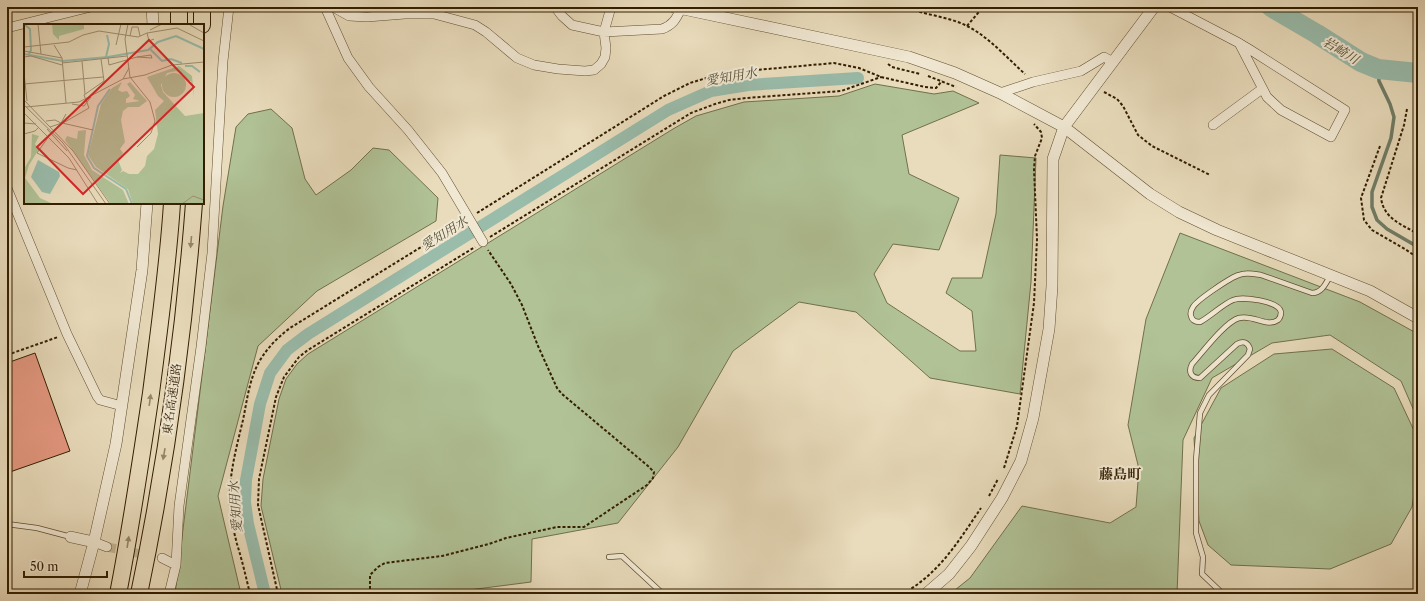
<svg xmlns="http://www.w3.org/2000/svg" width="1425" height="601" font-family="'Libre Caslon Text','Noto Serif JP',serif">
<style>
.green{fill:#b0c296;stroke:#71704b}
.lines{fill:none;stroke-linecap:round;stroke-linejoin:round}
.stream{stroke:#707d67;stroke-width:3.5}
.canal{stroke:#99bcab;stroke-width:12}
.river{stroke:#99bcab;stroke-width:20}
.building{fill:#e49880;stroke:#321e00}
.minor-tunnel{stroke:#c4b696;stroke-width:9;stroke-dasharray:9 4.5;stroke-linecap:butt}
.service-casing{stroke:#604e2f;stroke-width:6}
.minor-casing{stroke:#604e2f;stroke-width:10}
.tertiary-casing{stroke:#604e2f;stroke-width:12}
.motorway-casing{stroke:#321e00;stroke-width:18}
.path{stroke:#321e00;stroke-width:2;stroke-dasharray:3 2;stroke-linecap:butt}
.service{stroke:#f1e8d3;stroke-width:4.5}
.minor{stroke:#f1e8d3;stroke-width:9}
.tertiary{stroke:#f1e8d3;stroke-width:11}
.motorway{stroke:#e9dcbc;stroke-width:16}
.oneway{fill:#978667}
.labels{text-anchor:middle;stroke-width:4;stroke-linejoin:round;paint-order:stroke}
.street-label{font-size:12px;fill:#321e00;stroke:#f1e8d3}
.water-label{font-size:13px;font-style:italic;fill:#514d33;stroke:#f1e8d3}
.quarter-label{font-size:14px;font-weight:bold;fill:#321e00;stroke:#f1e8d3}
.inset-river{fill:none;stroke:#99bcab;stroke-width:2}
.inset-road{fill:none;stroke:#a09071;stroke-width:1}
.view{fill:#d62828;fill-opacity:0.15;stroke:#d62828;stroke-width:2}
.inset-edge{fill:none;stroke:#321e00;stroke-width:2}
</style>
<rect width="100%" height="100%" fill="#e9dcbc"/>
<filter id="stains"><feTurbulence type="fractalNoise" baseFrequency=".005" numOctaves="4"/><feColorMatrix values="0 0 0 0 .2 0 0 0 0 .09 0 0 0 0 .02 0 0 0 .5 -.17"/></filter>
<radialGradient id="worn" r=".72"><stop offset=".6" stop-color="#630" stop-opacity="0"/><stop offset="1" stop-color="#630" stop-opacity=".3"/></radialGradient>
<!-- green -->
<path class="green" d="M875,84L934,94L953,91L979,103L902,135L909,174L959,198L939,250L893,244L874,274L887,303L960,351H976L972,311L946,293L952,278H982L996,214L1000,155L1036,158L1031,282L1020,394L930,378L856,312L799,302L733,351L678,447L618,523L532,539L531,582L453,592V594H282L261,506L263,479L279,399L286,379L297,364L308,354L673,129L696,116L744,102L839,96Z
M271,109L292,128L305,179L316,195L351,170L373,148L389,150L438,198L436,221L317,291L258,346L218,496L241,594H175L223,206L236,127L248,114Z
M1180,233L1360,302L1418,334V420L1401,381L1330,335L1272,343L1212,378L1183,440L1177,594H950L970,578L1022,506L1110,523L1136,507L1139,469L1128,425L1146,319Z
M1332,349L1394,388L1418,439V469L1412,507L1391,544L1330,569L1231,565L1208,545L1199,521L1194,438L1221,388L1274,354Z"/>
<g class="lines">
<!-- stream -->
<path class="stream" d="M1378,69L1379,81L1390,104L1394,117L1391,138L1372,192V207L1377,220L1387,229L1418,247"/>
<!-- canal -->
<path class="canal" d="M265,594L248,524L245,502L246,480L260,404L270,373L287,350L308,334L668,110L711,91L748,85L858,78"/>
<!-- river -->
<path class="river" d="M1271,7L1317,34L1361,62L1378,69L1418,73"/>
</g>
<!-- building -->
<path class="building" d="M35,353L70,451L7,473V363Z"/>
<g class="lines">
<!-- minor-tunnel -->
<path class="minor-tunnel" d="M107,547L162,558"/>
<defs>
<path id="service" d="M7,524L37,528L71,537
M609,557L622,556L663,594
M1223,594L1202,574L1203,557L1196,533V460L1200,413L1209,395L1248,355L1250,349C1248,343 1244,340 1237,344L1200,378C1191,378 1188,372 1192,364C1202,353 1225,322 1239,318C1253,314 1267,328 1278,320C1280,318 1281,315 1281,312C1279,301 1242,296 1233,300C1223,304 1211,316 1200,322C1196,322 1192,321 1191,316C1190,313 1191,310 1193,307C1197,300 1231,277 1239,275C1246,272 1254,274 1261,275L1312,293C1322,293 1326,283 1330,276"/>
<path id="minor" d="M325,7L348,58L369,87L408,130L442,173L483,242
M333,7L349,16L367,17L405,14H434L475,25L486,32L517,58L534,65L558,69L585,71L594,70L601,64L605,57L606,48L604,32L611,7
M555,7L562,16L572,25L604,32L662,29C673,25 676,19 681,9
M1170,7L1239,43L1249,49L1345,110L1331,137L1281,110L1267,97L1239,43
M7,28L91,7
M1000,93L1033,82L1081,71L1104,57L1113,62
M1213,125L1262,89
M7,188L67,334L97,396L100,400L122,406
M94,542L107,547
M162,558L176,565
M169,594L176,565L179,506L201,347L212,253L223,61L229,7"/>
<path id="tertiary" d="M152,7L153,25
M674,7L909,57L955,73L1000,93L1064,127L1150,194L1179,212L1217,230L1370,291L1418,318
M71,537L94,542
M80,594L94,542L116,444L142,270L147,203
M926,594L949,574L971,546L1002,498L1021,461L1033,418L1049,329L1052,286L1053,159L1064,127L1154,7"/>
<path id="motorway" d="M179,25V7
M202,25V7
M118,594C131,528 141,460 151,393C159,330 168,267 172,203
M139,594C166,465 184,334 194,203"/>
</defs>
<!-- service casing -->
<use href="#service" class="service-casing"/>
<!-- minor casing -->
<use href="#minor" class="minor-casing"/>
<!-- tertiary casing -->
<use href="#tertiary" class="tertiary-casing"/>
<!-- motorway casing -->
<use href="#motorway" class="motorway-casing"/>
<!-- path -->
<path class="path" d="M905,7C924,15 946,16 965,25C988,36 1006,57 1025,74
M967,26L983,7
M888,64L892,67L920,74
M928,76L956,87
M1104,92L1117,99L1123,106L1138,135L1152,146L1210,175
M1407,109L1404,125L1381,198C1384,219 1401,224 1418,234
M1380,146L1361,198L1364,220L1372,230L1405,249L1418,258
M477,213L664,96L690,83L723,73L834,63L859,68L881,77L925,87L936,88L942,81
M490,237L691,113L715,104L729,100L746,98L841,91L881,77
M7,355L58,337
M1004,468L1017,426L1034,303L1037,239L1034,169L1035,156L1042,138L1041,132L1034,124
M989,496L998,479
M250,594C246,577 242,560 237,544C234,532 231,520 230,508C228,478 236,449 243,420C247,401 249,380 259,362C267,348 277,338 290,328L460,223
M278,594L258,505L259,479L276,397L284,377L299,357L308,350L475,247
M370,594V575L378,567L385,563L442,556L489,544L506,538L557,527H584L647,485L653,478L654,472L648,466L562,394L557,388L538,346L522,305L511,284L488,250
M903,594C916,586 928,577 939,565C955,548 968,527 981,508"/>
<!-- service -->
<use href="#service" class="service"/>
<!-- minor -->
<use href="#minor" class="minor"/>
<!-- tertiary -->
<use href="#tertiary" class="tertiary"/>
<!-- motorway -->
<use href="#motorway" class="motorway"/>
</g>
<!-- one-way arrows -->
<defs><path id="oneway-solid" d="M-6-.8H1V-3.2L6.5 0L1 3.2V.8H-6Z"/></defs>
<g class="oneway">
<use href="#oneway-solid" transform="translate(191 242) rotate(95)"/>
<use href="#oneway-solid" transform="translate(150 400) rotate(-82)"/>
<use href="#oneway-solid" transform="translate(164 454) rotate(100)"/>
<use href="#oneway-solid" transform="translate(128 542) rotate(-81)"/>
</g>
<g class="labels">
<!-- street labels -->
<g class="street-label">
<text transform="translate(172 399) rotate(-82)" y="4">東名高速道路</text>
</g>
<!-- water labels -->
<g class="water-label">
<text transform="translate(1341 50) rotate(31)" y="5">岩崎川</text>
<text transform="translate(731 76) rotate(-10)" y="5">愛知用水</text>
<text transform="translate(444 233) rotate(-32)" y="5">愛知用水</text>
<text transform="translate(235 507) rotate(-94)" y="5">愛知用水</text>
</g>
<!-- quarter labels -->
<g class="quarter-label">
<text x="1120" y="479">藤島町</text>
</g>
</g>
<!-- overview -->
<g transform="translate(24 24)">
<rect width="180" height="180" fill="#e9dcbc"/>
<path d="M28,0H60V5L35,12V16L29,10ZM155,42L168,52L170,72L167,57H163L159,50L152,47L143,49L137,61L139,68L161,92L180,89V180H109L104,165L72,143L64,131L77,80L88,64L98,58L94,66L98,68L103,67L106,72L102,75V79L116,77L109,75L111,71L103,60L106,58L123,77L115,83H104L99,87L97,96L101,118L96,125L99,129L94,136L98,146L96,149L99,147L105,150H114L121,142L123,132L130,125L134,110L131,86L140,77L134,72L123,53ZM138 61a12 12 0 1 1 24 0a12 12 0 1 1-24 0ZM62,106L60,131L68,146L99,166L105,180H87L41,116L43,112L53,115L54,107ZM8,110L15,112L11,120L15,125L5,141L1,154L16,174L29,180H0V145L7,133Z" fill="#b0c296"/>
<path d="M14,136L35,148L36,152L26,170L18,168L7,153Z" fill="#99bcab"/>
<path class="inset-river" d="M1,1L6,5L7,26L5,30M126,25L138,37L147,35L158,39M0,30L39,37L84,33L124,26L134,18L152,12L180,25M82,33L85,20L83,11M161,42H168L176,48M86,65L74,82L63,132L70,144L102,165L108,180"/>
<path class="inset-road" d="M14,0L17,30M104,0L101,15L106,53L126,78L131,97L127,109L113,123M166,1L180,9M126,6L138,0M123,9L125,17L130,15M106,12L108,3H114L116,12M30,21L38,34L42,79M92,21L97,0M0,23L45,18L59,11L75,7L114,13L123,9L153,4L180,17M0,27L38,34M0,33L7,32L38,41M84,34L85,41L113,33L127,31L128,34L113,33M58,37L61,70M38,39L103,32M0,49L3,77M99,55L105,44M0,60L79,53M0,76L49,127L86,180M48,80L60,82L67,73M0,81L39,119L82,180M2,83L55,78L99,55L121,51L148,41L180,38M0,89L45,134L74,180M22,97L31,96L37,99L42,90M0,99L12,100M39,99L65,84L60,71L80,57L77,35M26,103L38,99L69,106M23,105L43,127M0,110L11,107L15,103M25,112L13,129L44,144L53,146M158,180L169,172L180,176"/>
<path class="view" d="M125,16L170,63L59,170L13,123Z"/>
<rect width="180" height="180" class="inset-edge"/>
</g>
<!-- margin -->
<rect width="1425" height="601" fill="none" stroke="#e9dcbc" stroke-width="24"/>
<rect x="8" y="8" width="1409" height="585" fill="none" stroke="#321e00" stroke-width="2"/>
<rect x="12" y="12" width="1401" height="577" fill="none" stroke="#321e00"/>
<!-- scale -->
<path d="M24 571v6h83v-6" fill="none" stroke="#321e00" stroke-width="2"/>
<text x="30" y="571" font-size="12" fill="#321e00" stroke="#f1e8d3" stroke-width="3" paint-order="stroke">50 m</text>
<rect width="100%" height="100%" filter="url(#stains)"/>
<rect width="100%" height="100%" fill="url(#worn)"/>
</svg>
